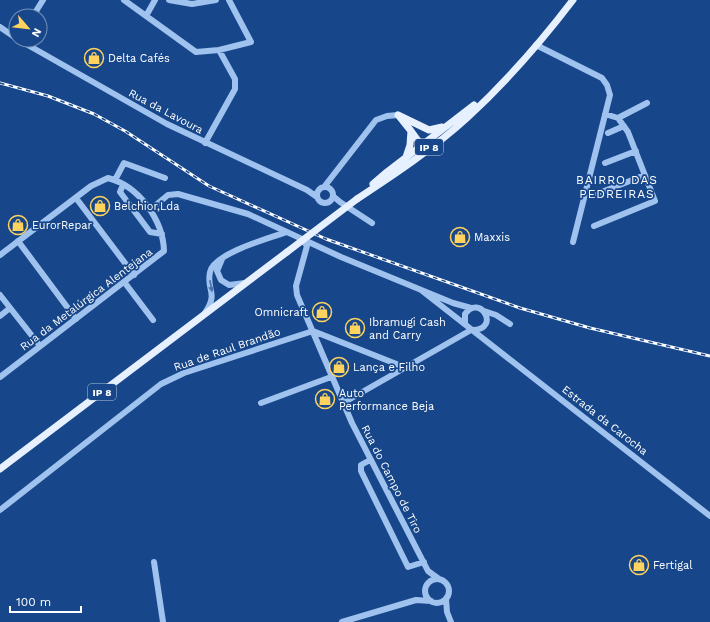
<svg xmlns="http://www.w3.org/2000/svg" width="710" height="622" font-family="'Work Sans',sans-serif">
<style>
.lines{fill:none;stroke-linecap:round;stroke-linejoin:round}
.minor{stroke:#9fc2ee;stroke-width:6}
.major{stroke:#e7f0ff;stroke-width:7}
.rail-casing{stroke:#fff;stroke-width:3}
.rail{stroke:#17478a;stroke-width:1.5;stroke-dasharray:4.5;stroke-linecap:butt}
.major-bridge{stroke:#e7f0ff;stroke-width:7}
.oneway{fill:#4772ad}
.labels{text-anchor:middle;stroke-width:3.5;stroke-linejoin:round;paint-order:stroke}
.shield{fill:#17478a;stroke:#b9c8dc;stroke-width:1}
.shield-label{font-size:10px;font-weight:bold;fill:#fff}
.poi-label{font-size:11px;fill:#fff;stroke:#17478a;text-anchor:start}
.street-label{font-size:11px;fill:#fff;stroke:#17478a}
.neighbourhood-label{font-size:12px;letter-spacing:1px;fill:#fff;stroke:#17478a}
</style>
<rect width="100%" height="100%" fill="#17478a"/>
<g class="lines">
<!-- minor -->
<path class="minor" d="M124,0L196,52L219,50L251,42L229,0
M169,0L192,4L216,0
M33,16L43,0
M146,16L155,0
M0,27L16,38
M19,40L167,124L307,190L317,197
M536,45L602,78L607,85L610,95L573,242
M618,118L647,103
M608,133L624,126
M205,143L235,89V79L219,50
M605,163L636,151
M115,180L124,163L165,178
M123,185L120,192L150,232L162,234
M324,187L376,120L387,116L398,115
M317 195a8 8 0 1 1 16 0a8 8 0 1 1-16 0Z
M594,195L645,175
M333,196L340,202L372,223
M76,198L134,275
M151,209L168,195L178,194L248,214L341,257L453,303L471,308
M594,226L655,201L628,132L618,118L605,114
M302,239L307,246L296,286L297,295L352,423L428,571L439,579
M18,241L76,319
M0,255L91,186L108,178C139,186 163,220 164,251L0,377
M222,259L217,271L221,280L229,285L245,283
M125,283L153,320
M421,290L710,516
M0,295L40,346
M484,311L496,315L510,324
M205,313C219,292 206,291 210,272C214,253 270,238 287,232
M0,316L10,308
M465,323V314C480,293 501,329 473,330
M313,331L404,367
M261,403L331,377
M343,403L471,330
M370,460L361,465V471L408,567L424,562
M0,510L161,384L184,373L313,331
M154,562L163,622
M425 591a12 12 0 1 1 24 0a12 12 0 1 1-24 0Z
M446,599L447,612L451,622
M342,622L416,600L431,601"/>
<!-- major -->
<path class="major" d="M398,115L429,130L442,127
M399,116L411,131L410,145L406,157
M411,131L419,142L427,143
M373,184L387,172L474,105
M357,199C395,174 434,148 467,118C506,82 541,42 573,0
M0,469L287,252"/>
<defs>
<path id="rail" d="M0,83L48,96L94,114L125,131L209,186L326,239L520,308L590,328L710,356"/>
</defs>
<!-- rail casing -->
<use href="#rail" class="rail-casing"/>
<!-- rail -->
<use href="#rail" class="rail"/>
<!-- major-bridge -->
<path class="major-bridge" d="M287,252L357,199"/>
</g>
<!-- one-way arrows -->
<defs><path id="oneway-solid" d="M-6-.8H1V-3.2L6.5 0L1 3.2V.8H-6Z"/></defs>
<use class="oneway" href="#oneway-solid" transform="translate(211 286) rotate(79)"/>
<!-- icons -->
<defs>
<symbol id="shop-ring" viewBox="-11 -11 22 22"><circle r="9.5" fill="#17478a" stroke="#ffd35d" stroke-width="1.5"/><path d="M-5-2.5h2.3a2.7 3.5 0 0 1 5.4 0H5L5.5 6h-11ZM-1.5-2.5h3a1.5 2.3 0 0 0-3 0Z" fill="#ffd35d"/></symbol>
</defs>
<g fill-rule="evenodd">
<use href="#shop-ring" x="83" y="47" width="22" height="22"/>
<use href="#shop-ring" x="89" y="195" width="22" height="22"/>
<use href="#shop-ring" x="7" y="214" width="22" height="22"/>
<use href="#shop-ring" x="449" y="226" width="22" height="22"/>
<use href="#shop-ring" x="311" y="301" width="22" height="22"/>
<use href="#shop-ring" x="344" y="317" width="22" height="22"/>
<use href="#shop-ring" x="328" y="356" width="22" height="22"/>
<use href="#shop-ring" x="314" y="388" width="22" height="22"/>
<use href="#shop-ring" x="628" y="554" width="22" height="22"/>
</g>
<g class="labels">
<!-- shield labels -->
<g class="shield">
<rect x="415" y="139" width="28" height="16" rx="3"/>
<rect x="88" y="384" width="28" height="16" rx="3"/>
</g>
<g class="shield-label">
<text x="429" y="151">IP 8</text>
<text x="102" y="396">IP 8</text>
</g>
<!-- poi labels -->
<g class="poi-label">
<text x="108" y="62">Delta Cafés</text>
<text x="114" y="210">Belchior,Lda</text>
<text x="32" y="229">EurorRepar</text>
<text x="474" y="241">Maxxis</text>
<text x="308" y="316" text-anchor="end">Omnicraft</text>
<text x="369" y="326">Ibramugi Cash<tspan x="369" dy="13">and Carry</tspan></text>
<text x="353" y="371">Lança e Filho</text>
<text x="339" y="397">Auto<tspan x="339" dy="13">Performance Beja</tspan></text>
<text x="653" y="569">Fertigal</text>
</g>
<!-- street labels -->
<g class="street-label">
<text transform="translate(166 111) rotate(28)" y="4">Rua da Lavoura</text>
<text transform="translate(86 299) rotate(-37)" y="4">Rua da Metalúrgica Alentejana</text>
<text transform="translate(227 349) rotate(-19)" y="4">Rua de Raul Brandão</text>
<text transform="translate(605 420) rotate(38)" y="4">Estrada da Carocha</text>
<text transform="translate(392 479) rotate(63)" y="4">Rua do Campo de Tiro</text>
</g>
<!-- neighbourhood labels -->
<g class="neighbourhood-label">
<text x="617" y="184">BAIRRO DAS<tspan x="617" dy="14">PEDREIRAS</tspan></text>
</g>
</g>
<!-- north arrow -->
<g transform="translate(28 28) rotate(118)"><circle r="19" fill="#17478a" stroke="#7491b9"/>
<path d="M0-3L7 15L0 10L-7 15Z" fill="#ffd35d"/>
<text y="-6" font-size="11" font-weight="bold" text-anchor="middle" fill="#ffffff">N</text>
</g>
<!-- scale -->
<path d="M10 606v6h71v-6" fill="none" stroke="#ffffff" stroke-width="2"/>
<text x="16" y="606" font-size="12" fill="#ffffff" stroke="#17478a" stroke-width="3" paint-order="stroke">100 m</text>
</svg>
